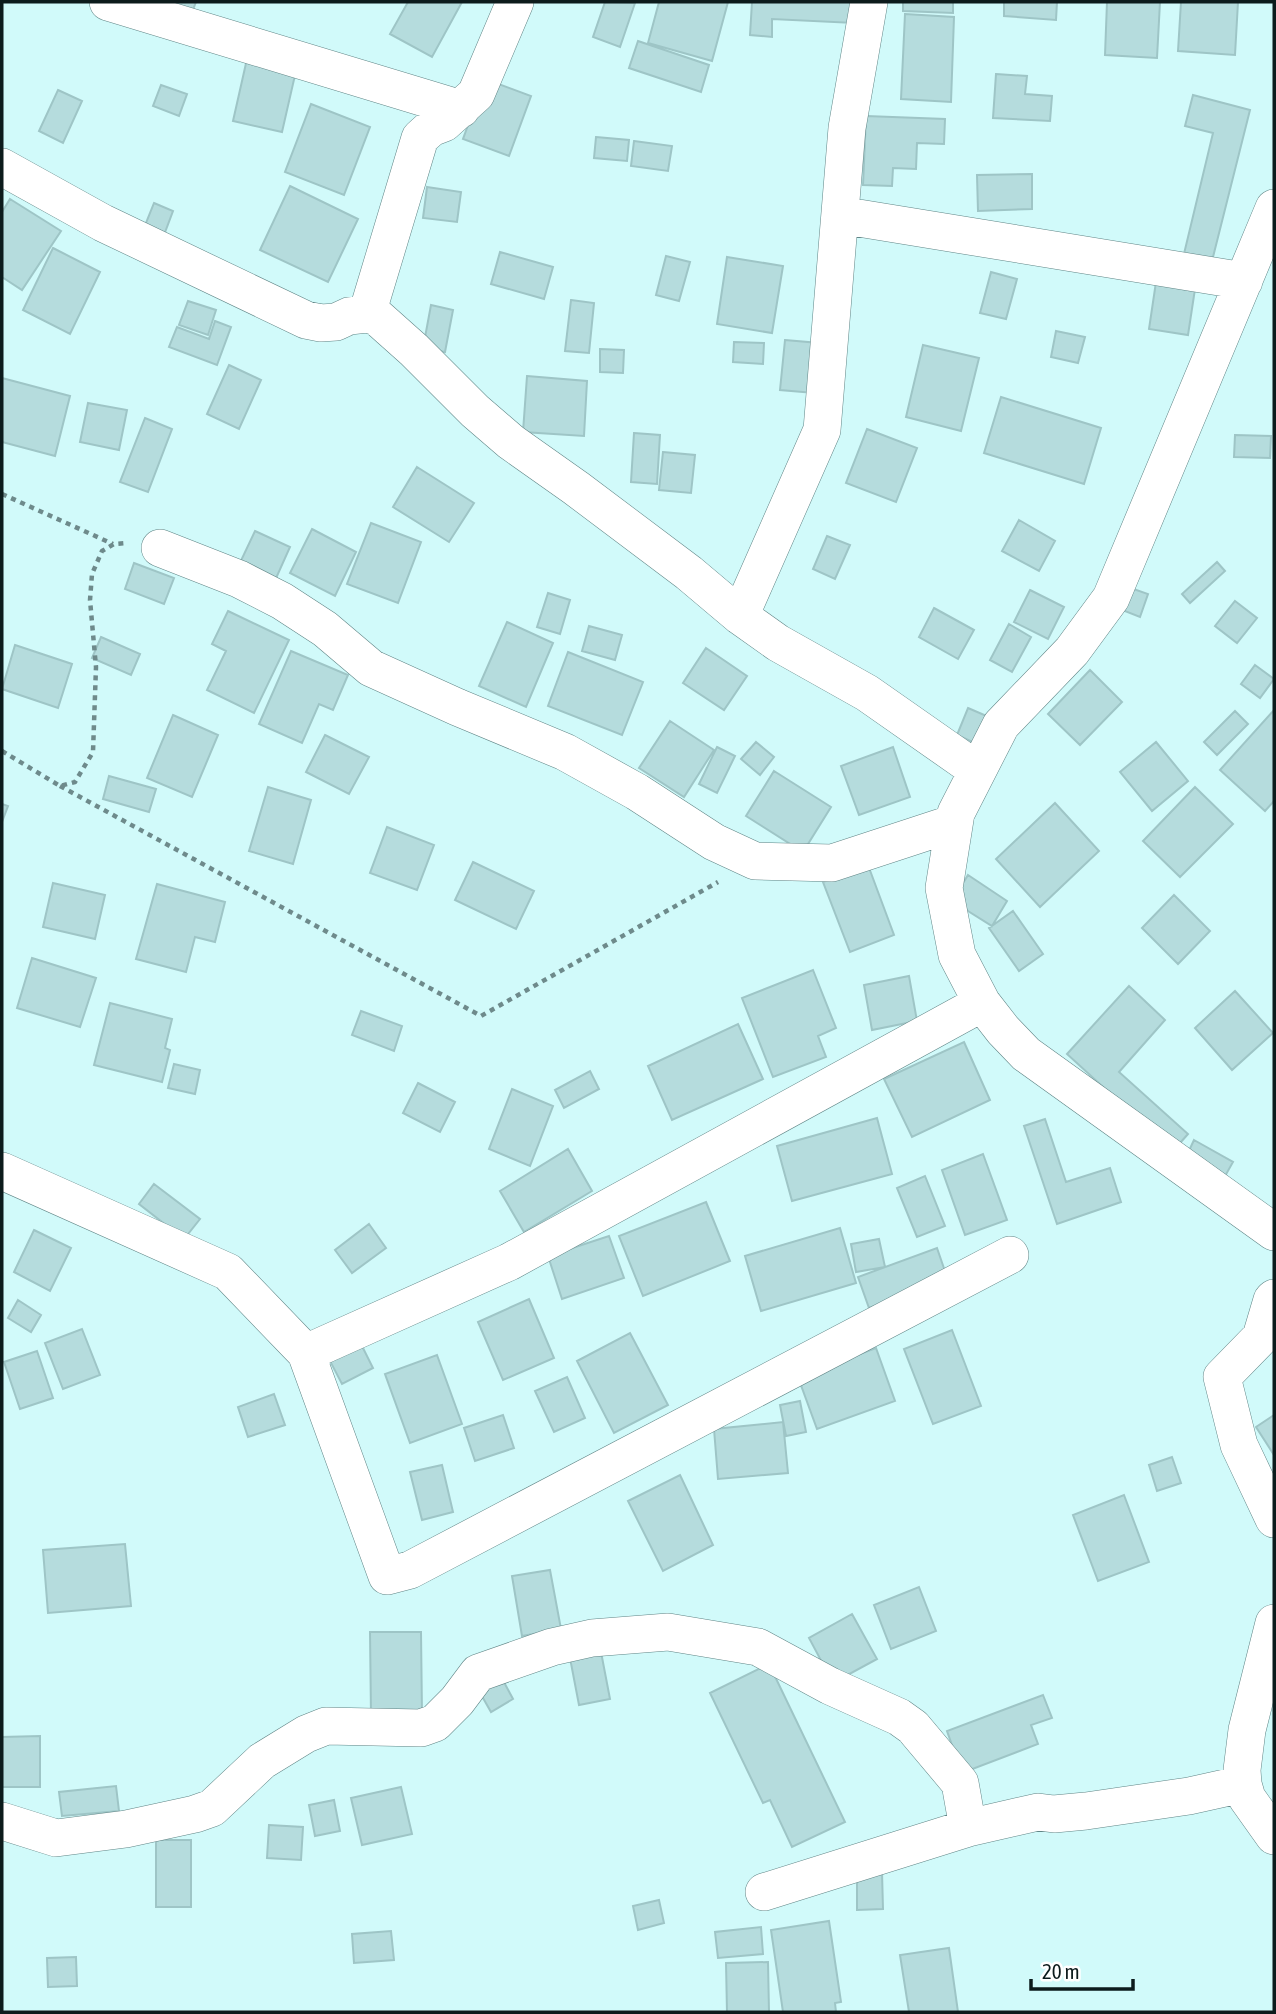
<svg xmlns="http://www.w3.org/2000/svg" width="1276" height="2014" font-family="'Asap Condensed',sans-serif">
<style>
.building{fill:#b5dcdd;stroke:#9ec5c6;stroke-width:2}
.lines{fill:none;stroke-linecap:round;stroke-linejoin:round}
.minor-casing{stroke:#608586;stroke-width:38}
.path{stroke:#6e8a8b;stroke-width:4.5;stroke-dasharray:5 5;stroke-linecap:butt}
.minor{stroke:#fff;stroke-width:37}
</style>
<rect width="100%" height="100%" fill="#d1fafa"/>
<!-- building -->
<path class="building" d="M172,2H196L188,22L167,13Z
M408,2H462L432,57L390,34Z
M605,2L635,3L620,47L593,37Z
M659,2H728L712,61L648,43Z
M752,2H855L854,23L772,19V37L750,35Z
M903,2H953V13L903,11Z
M1004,2H1057L1056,20L1004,16Z
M1107,2H1160L1157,58L1105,55Z
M1181,2H1238L1235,55L1178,51Z
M905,14L954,17L951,102L901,99Z
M638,41L709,65L701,92L629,68Z
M249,50L298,62L282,132L233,121Z
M996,74L1027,76L1025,94L1052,96L1050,121L993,118Z
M485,79L531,96L509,156L463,139Z
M161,85L187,94L179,116L153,106Z
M58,90L82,101L63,143L39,131Z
M1193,95L1250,110L1211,265L1183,258L1213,133L1185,126Z
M311,104L370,127L344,195L285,172Z
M866,116L945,119L944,144L917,143L916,169L893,168L892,186L863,185Z
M596,137L629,140L627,161L594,158Z
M634,141L672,146L668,171L631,166Z
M1032,174V209L978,211L977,175Z
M290,186L358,219L328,282L260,250Z
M427,187L461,192L457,222L423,218Z
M10,199L61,231L22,290L2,277V212Z
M154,203L173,211L164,235L144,228Z
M53,248L100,272L70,334L23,310Z
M500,252L553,267L544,299L491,284Z
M666,256L690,262L679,301L656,295Z
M727,257L783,266L772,333L717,324Z
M991,272L1017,279L1006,319L980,313Z
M1156,282L1195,289L1188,335L1149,329Z
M571,300L594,303L589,353L565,351Z
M188,301L216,310L208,335L179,325Z
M431,305L453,310L445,352L423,348Z
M215,321L231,327L217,365L169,347L177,327L209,339Z
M1056,331L1085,337L1078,363L1051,357Z
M785,340L819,343L814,393L780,390Z
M734,342L764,343L763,364L733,362Z
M923,345L979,358L961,431L906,417Z
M600,349L624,350L623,373L600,372Z
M229,365L261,380L239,429L207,414Z
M527,376L587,381L584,436L523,432Z
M2,378L70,396L55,456L2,442Z
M1001,397L1101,428L1084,484L984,453Z
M88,403L127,410L119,450L80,442Z
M145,418L172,429L148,492L120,482Z
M867,429L917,448L896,502L846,483Z
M634,433L660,435L657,484L631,482Z
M1235,435L1271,436L1270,458L1234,457Z
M663,452L695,455L691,493L659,490Z
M417,467L474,503L449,542L393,507Z
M1019,520L1055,541L1039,571L1002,551Z
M371,523L421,542L398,603L347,584Z
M312,529L356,552L335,596L290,573Z
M255,531L290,547L273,585L237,569Z
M827,536L850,545L835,579L813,569Z
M1217,562L1225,571L1190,603L1182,594Z
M134,563L174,578L164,604L125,589Z
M1125,586L1148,594L1140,617L1117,608Z
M1030,590L1064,607L1048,639L1014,622Z
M548,593L570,600L560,634L537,627Z
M1235,601L1257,618L1237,643L1215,626Z
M934,608L974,630L958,659L919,637Z
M228,611L289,640L254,713L207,690L226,651L212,644Z
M507,622L553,643L526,707L479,686Z
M1009,624L1031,637L1012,672L990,660Z
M589,626L622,635L615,660L582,651Z
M101,637L140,654L131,675L92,658Z
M15,645L72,664L58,708L2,689Z
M706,648L747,676L724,710L683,683Z
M291,651L348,675L333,710L319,704L302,743L259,724Z
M568,652L643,682L622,735L548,706Z
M1255,665L1274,679L1260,698L1241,684Z
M1090,670L1122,702L1080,745L1048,714Z
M968,708L989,717L977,744L957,735Z
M1274,710V801L1265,811L1220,770Z
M1235,711L1248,724L1217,755L1204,742Z
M173,715L218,735L192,797L147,778Z
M670,721L714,750L684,797L639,768Z
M325,735L369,757L349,794L306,772Z
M756,742L774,757L760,775L741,759Z
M1156,742L1188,781L1152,811L1120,772Z
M717,747L735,756L717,793L699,784Z
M893,747L910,797L859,815L841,766Z
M774,771L831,807L803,852L746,816Z
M109,776L156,789L149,812L103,799Z
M268,787L311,800L293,864L249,851Z
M1195,787L1233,824L1180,877L1143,841Z
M1055,803L1099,851L1040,907L996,859Z
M2,804L8,806L2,822Z
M387,827L434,845L417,890L370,873Z
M473,862L534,891L516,929L455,900Z
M868,865L894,935L850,952L823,882Z
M968,875L1007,901L992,926L952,901Z
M53,883L105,895L95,939L43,927Z
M157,884L225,902L215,942L195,937L186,972L136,959Z
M1174,895L1210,931L1178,964L1142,928Z
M1013,911L1043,954L1019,971L989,928Z
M32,958L96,978L80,1027L17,1008Z
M813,970L836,1028L818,1036L826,1057L773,1077L742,998Z
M909,976L917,1021L872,1030L864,985Z
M1129,986L1165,1020L1119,1072L1188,1134L1173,1151L1067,1054Z
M1235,991L1273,1033L1232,1070L1195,1028Z
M110,1003L172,1019L165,1048L170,1050L162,1082L94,1065Z
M361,1011L402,1026L394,1051L352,1035Z
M738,1024L763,1079L672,1120L648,1066Z
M964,1042L990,1100L912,1137L884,1079Z
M174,1064L200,1070L195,1094L168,1088Z
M590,1071L599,1089L564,1108L555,1090Z
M418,1083L455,1102L440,1132L403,1113Z
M512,1089L553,1106L530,1166L489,1149Z
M877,1118L892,1174L792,1201L777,1146Z
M1045,1119L1066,1182L1110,1168L1121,1202L1057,1224L1024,1126Z
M1194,1140L1233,1162L1224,1178L1186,1157Z
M568,1149L592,1191L524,1232L500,1191Z
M983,1154L1007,1220L965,1235L942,1170Z
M925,1176L945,1226L917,1237L897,1188Z
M154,1184L200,1219L184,1239L139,1204Z
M706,1202L730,1261L643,1296L619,1236Z
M369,1224L386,1248L352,1273L335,1250Z
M840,1228L856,1283L761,1311L745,1256Z
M34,1230L71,1248L50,1291L14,1272Z
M609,1236L624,1278L562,1299L548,1256Z
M879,1239L885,1267L856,1272L851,1244Z
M937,1248L948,1280L869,1308L858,1277Z
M529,1299L554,1358L503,1380L478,1322Z
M18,1300L41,1315L31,1332L8,1318Z
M82,1329L100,1375L63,1389L45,1343Z
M952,1330L981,1406L933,1424L904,1349Z
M630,1333L668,1405L614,1433L577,1361Z
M361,1344L373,1368L342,1384L330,1361Z
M876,1348L895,1401L817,1429L798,1377Z
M37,1351L53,1398L20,1409L4,1362Z
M437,1355L462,1424L410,1443L385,1374Z
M567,1377L585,1418L554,1432L535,1391Z
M274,1394L285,1425L248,1437L238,1407Z
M800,1401L806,1432L786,1436L780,1405Z
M503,1415L514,1448L475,1461L464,1428Z
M1274,1415V1455L1256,1427Z
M783,1422L788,1473L718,1479L714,1429Z
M1172,1457L1181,1483L1157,1491L1149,1465Z
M442,1465L453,1512L422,1520L410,1472Z
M680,1475L713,1545L663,1571L628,1501Z
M1124,1495L1149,1562L1098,1581L1073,1515Z
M125,1544L131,1606L48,1613L43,1550Z
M550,1570L561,1629L522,1636L512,1576Z
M919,1587L936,1631L891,1649L874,1605Z
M852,1614L877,1659L833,1683L809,1638Z
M370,1632H421L422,1714L371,1715Z
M601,1652L610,1699L579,1705L570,1658Z
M769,1664L845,1822L792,1847L770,1800L763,1803L710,1693Z
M498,1671L513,1699L491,1712L475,1684Z
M1043,1695L1052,1718L1031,1725L1038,1744L962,1773L947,1731Z
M40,1736V1787H2V1737Z
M116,1786L119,1811L62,1816L59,1792Z
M401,1787L412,1834L362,1845L351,1798Z
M334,1800L340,1831L315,1836L309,1805Z
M269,1825L303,1827L301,1860L267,1858Z
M156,1840H191V1907H156Z
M857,1872H882L883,1909L857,1910Z
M659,1900L664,1923L638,1930L633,1906Z
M829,1921L841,2002L835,2003L836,2012H783L771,1930Z
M761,1927L763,1954L718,1958L715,1932Z
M391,1931L394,1960L354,1963L352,1934Z
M949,1948L958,2012H909L900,1955Z
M76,1957L77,1986L48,1987L47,1958Z
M768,1962L769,2012H727L726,1963Z"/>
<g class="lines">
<defs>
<path id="minor" d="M108,2L461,109
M2,167L103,223L306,320L321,323L336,322L349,316L367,314L377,317L414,350L475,411L511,442L576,488L689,573L740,616L778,643L867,693L977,770
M1274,208L1111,598L1072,651L1001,725L956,813L944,888L957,955L982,1003L1003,1030L1026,1054L1274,1232
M840,215L1244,281
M367,314L420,138L431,128L444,123L476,94L515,2
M160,548L239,579L282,601L325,629L371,668L457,707L565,752L637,792L714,842L755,861L832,863L954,823
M740,616L822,430L847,128L869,2
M2,1171L228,1272L306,1353L387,1576L410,1570L1010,1255
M1274,1298L1272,1300L1261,1337L1222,1377L1239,1445L1274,1519
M306,1353L509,1262L982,1003
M1274,1623L1247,1730L1242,1770L1243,1784L1247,1798L1274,1836
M2,1821L56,1838L126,1829L195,1814L212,1808L262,1761L306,1734L326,1726L421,1728L435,1723L457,1701L478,1673L552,1647L592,1638L668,1632L758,1647L830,1686L899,1717L913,1727L960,1783L968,1828L1038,1812L1054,1814L1086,1811L1189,1796L1243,1784
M764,1892L968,1828"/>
</defs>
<!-- minor casing -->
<use href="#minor" class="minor-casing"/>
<!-- path -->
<path class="path" d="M2,494L113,544
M2,751L60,786L75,782L93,752L96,667L90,600L92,574L102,551L114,544L127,543
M60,786L481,1016L718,882"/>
<!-- minor -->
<use href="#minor" class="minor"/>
</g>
<!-- border -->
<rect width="1276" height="2014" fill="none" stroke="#0c1b1c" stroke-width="7"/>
<!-- scale -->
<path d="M1031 1979v10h102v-10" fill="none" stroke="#0c1b1c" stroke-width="3.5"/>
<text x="1042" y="1979" font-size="21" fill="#0c1b1c" stroke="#ffffff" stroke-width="5" paint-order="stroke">20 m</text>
</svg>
